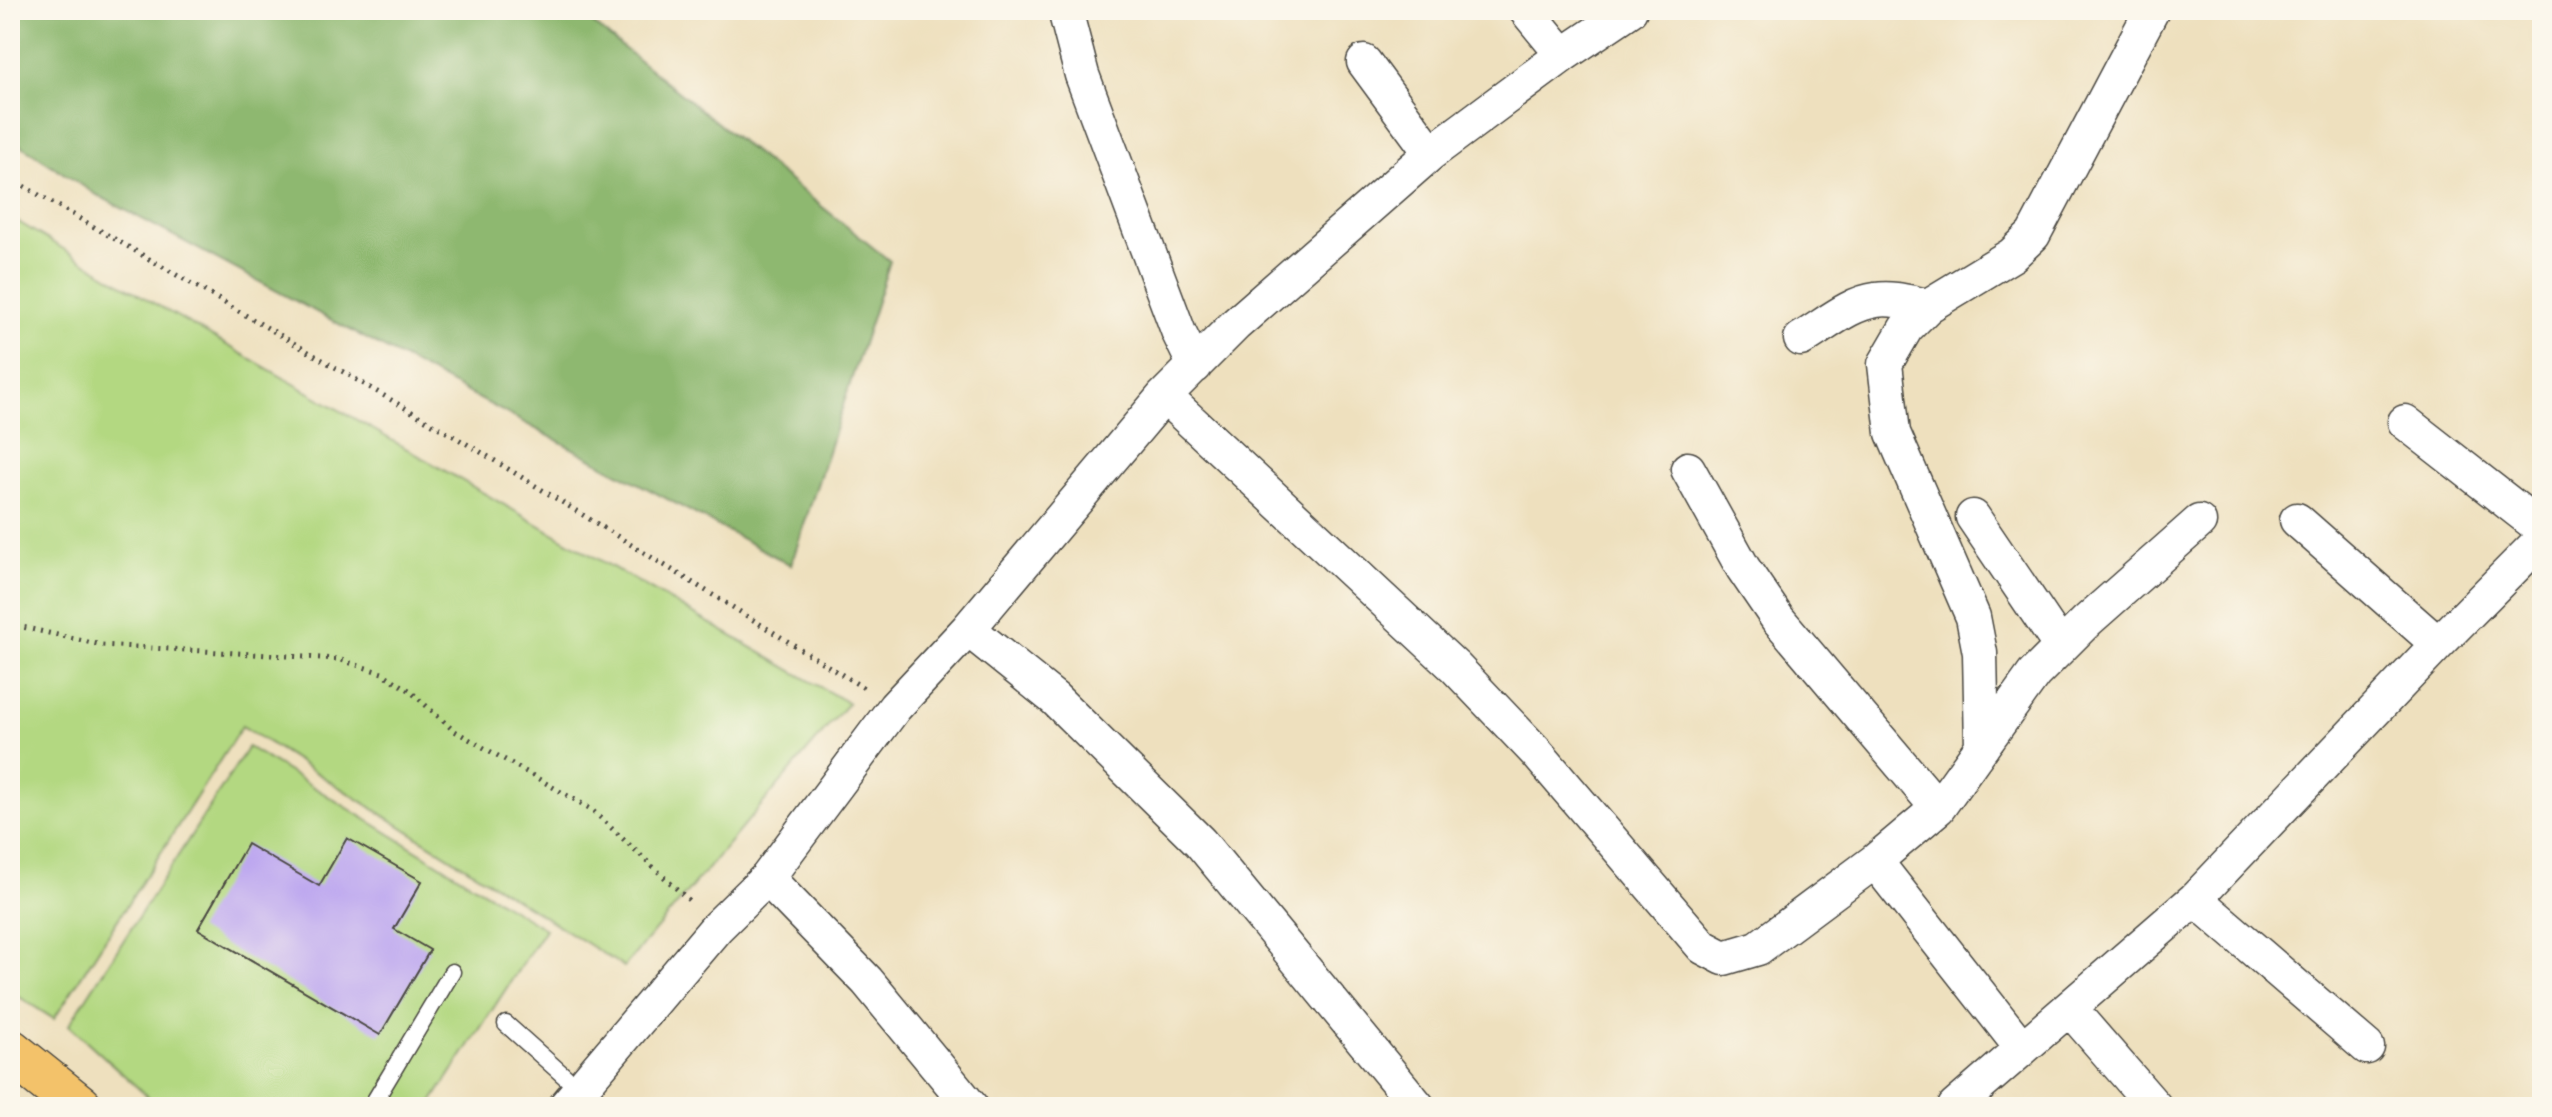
<svg xmlns="http://www.w3.org/2000/svg" width="2552" height="1117" font-family="Cardo,serif">
<style>
.green{fill:#b3d881;stroke:#6f8256;stroke-width:2}
.forest{fill:#8eb86f;stroke:#5c724d;stroke-width:2}
.building{fill:#bca6ef}
.lines{fill:none;stroke-linecap:round;stroke-linejoin:round}
.lane-casing{stroke:#484641;stroke-width:19}
.street-casing{stroke:#484641;stroke-width:37}
.highway-casing{stroke:#484641;stroke-width:47}
.path{stroke:#484641;stroke-width:5;stroke-dasharray:2 6;stroke-linecap:butt}
.lane{stroke:#fff;stroke-width:16}
.street{stroke:#fff;stroke-width:34}
.highway{stroke:#f3c26a;stroke-width:44}
</style>
<rect width="100%" height="100%" fill="#fbf7ec"/>
<filter id="ink" filterUnits="userSpaceOnUse"><feTurbulence type="fractalNoise" baseFrequency=".0125" numOctaves="2"/><feDisplacementMap in="SourceGraphic" scale="16" xChannelSelector="R" yChannelSelector="G"/><feConvolveMatrix kernelMatrix="1 2 1 2 8 2 1 2 1" color-interpolation-filters="sRGB"/></filter>
<filter id="wash" filterUnits="userSpaceOnUse"><feTurbulence type="fractalNoise" baseFrequency=".006" numOctaves="4" result="noise"/><feDisplacementMap in="SourceGraphic" scale="32" xChannelSelector="R" yChannelSelector="G"/><feGaussianBlur stdDeviation="1.8" result="paint"/><feColorMatrix in="noise" values="0 0 0 0 0 0 0 0 0 0 0 0 0 0 0 0 0 1.4 0 .05"/><feComposite in="paint" operator="in"/></filter>
<g filter="url(#wash)">
<rect width="100%" height="100%" fill="#eee0be"/>
<!-- green -->
<path class="green" d="M10,217L152,302L848,703L624,967L242,726L54,1019L10,991Z
M248,747L545,929L429,1107H159L69,1025Z"/>
<!-- forest -->
<path class="forest" d="M10,10H576L890,261L791,565L95,194L10,138Z"/>
<g id="blocks">
<!-- building -->
<path class="building" d="M347,838L422,881L394,929L430,950L380,1035L198,929L247,844L319,886Z"/>
</g>
</g>
<g filter="url(#ink)">
<use href="#blocks" fill-opacity="0" stroke="#484641" stroke-width="2"/>
<g class="lines">
<defs>
<path id="lane" d="M506,1024L580,1090
M371,1107L452,972"/>
<path id="street" d="M1065,10L1082,75L1179,333L1195,366
M1526,10L1563,55
M1364,62L1431,153
M1801,339C1824,326 1850,303 1876,300C1893,297 1911,303 1928,306
M1164,396L1455,667L1536,752L1703,947L1724,958L1758,948L1875,861L1938,808L2034,674L2087,621L2199,522
M2405,422L2542,529
M1688,469L1743,568L1777,618L1938,808
M1973,517L2061,647
M2297,520L2438,644
M968,629L1055,699L1200,842L1418,1107
M1982,747L1980,653L1973,617L1893,433L1885,364L1906,328L1928,306L2012,255L2033,235L2152,10
M1875,861L2021,1047
M767,878L867,981L971,1107
M2195,899L2367,1047
M2070,1009L2155,1107
M565,1107L717,927L767,878L895,707L968,629L1164,396L1236,324L1431,153L1563,55L1630,10
M1955,1107L2195,899L2438,644L2542,539"/>
<path id="highway" d="M10,1051L80,1107"/>
</defs>
<!-- lane casing -->
<use href="#lane" class="lane-casing"/>
<!-- street casing -->
<use href="#street" class="street-casing"/>
<!-- highway casing -->
<use href="#highway" class="highway-casing"/>
<!-- path -->
<path class="path" d="M10,178L479,451L867,690
M10,621L18,626L101,645L338,659L382,673L409,690L453,730L591,809L693,904"/>
<!-- lane -->
<use href="#lane" class="lane"/>
<!-- street -->
<use href="#street" class="street"/>
<!-- highway -->
<use href="#highway" class="highway"/>
</g>
</g>
<!-- margin -->
<rect width="2552" height="1117" fill="none" stroke="#fbf7ec" stroke-width="40"/>
</svg>
